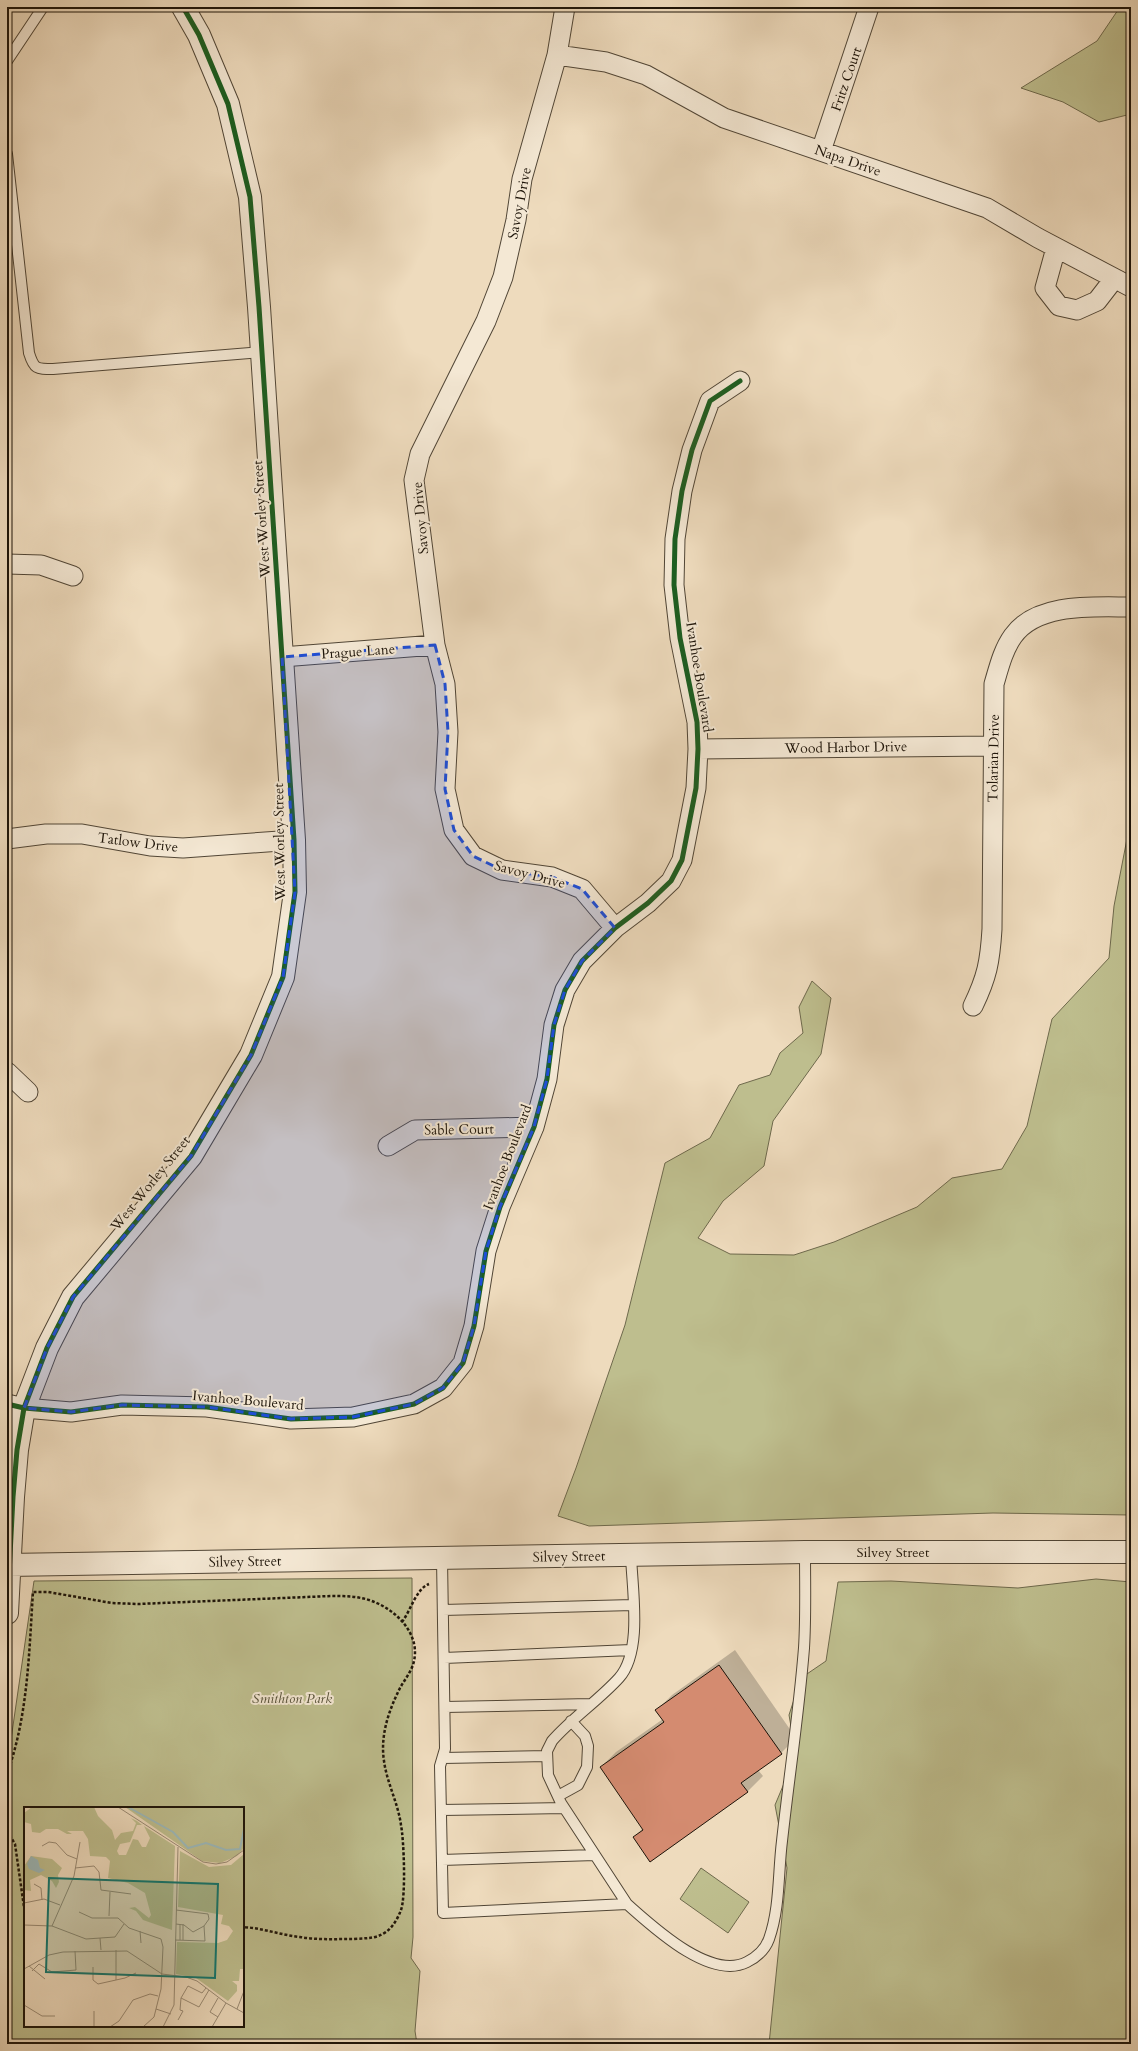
<svg xmlns="http://www.w3.org/2000/svg" width="1138" height="2051" font-family="Cardo,serif">
<style>
.green{fill:#bebe8e;stroke:#6e694c;fill-rule:evenodd}
.shadow{fill:#0003}
.building{fill:#d48b70;stroke:#1d1409}
.lines{fill:none;stroke-linecap:round;stroke-linejoin:round}
.service-casing{stroke:#514636;stroke-width:12}
.minor-casing{stroke:#514636;stroke-width:21}
.tertiary-casing{stroke:#514636;stroke-width:24}
.path{stroke:#1d1409;stroke-width:2.5;stroke-dasharray:3 2;stroke-linecap:butt}
.service{stroke:#f4e8d4;stroke-width:10}
.minor{stroke:#f4e8d4;stroke-width:19}
.tertiary{stroke:#f4e8d4;stroke-width:22}
.cycleway-casing{stroke:#f4e8d4;stroke-width:8}
.cycleway{stroke:#1b5e20;stroke-width:5}
.marked{fill:#1d4ed8;fill-opacity:0.2;stroke:#1d4ed8;stroke-width:3;stroke-dasharray:8 5;stroke-linejoin:round}
.labels{text-anchor:middle;stroke-width:4;stroke-linejoin:round;paint-order:stroke}
.street-label{font-size:14px;fill:#1d1409;stroke:#f4e8d4}
.park-label{font-size:14px;font-style:italic;fill:#555038;stroke:#f4e8d4}
.inset-river{fill:none;stroke:#9cb9ba;stroke-width:2}
.inset-road{fill:none;stroke:#9a8b75;stroke-width:1}
.view{fill:#0f766e;fill-opacity:0.15;stroke:#0f766e;stroke-width:2}
.inset-edge{fill:none;stroke:#1d1409;stroke-width:2}
</style>
<rect width="100%" height="100%" fill="#eedbbd"/>
<filter id="stains"><feTurbulence type="fractalNoise" baseFrequency=".005" numOctaves="4"/><feColorMatrix values="0 0 0 0 .2 0 0 0 0 .09 0 0 0 0 .02 0 0 0 .5 -.17"/></filter>
<radialGradient id="worn" r=".72"><stop offset=".6" stop-color="#630" stop-opacity="0"/><stop offset="1" stop-color="#630" stop-opacity=".3"/></radialGradient>
<!-- green -->
<path class="green" d="M1120,7H1131V114L1099,122L1063,102L1021,88L1097,41Z
M1131,818V1515L993,1513L589,1526L558,1516L576,1468L625,1325L665,1163L710,1138L739,1085L770,1075L780,1053L803,1033L799,1007L812,981L831,998L821,1054L773,1121L764,1166L723,1201L698,1238L730,1254L794,1255L834,1242L917,1207L952,1178L1002,1169L1027,1126L1052,1019L1109,958L1114,906Z
M412,1578L413,1937L411,1958L420,1971L415,2031L417,2044H7V1767L34,1581ZM25,1808H243V2026H25Z
M1096,1579L1131,1582V2044H769L787,1868L775,1805L796,1755L789,1715L801,1678L826,1661L838,1582L891,1581L1018,1588Z
M701,1868L749,1902L728,1933L680,1899Z"/>
<!-- shadow -->
<path class="shadow" d="M735,1650L796,1738L781,1753L758,1770L763,1776L748,1791L634,1837L643,1828L601,1767L616,1752L663,1719L657,1710L672,1695Z"/>
<!-- building -->
<path class="building" d="M719,1665L782,1754L741,1783L748,1792L650,1862L633,1837L643,1830L600,1767L664,1722L655,1710Z"/>
<g class="lines">
<defs>
<path id="service" d="M7,61L43,7
M7,154L29,353C34,369 36,369 53,369L262,352
M442,1559L445,1749L440,1766L443,1913L627,1904L561,1803L548,1775L547,1751L552,1741C572,1718 598,1701 619,1678C643,1651 632,1589 631,1555
M443,1610L633,1605
M444,1658L631,1650
M445,1707L590,1704
M443,1758L547,1756
M558,1796L578,1785L587,1767L588,1746L585,1736L571,1721
M441,1810L564,1808
M442,1860L595,1855
M627,1904C652,1926 710,1981 747,1962C757,1957 765,1950 769,1939C780,1908 778,1873 782,1841C789,1777 799,1712 804,1648C806,1616 805,1584 805,1552"/>
<path id="minor" d="M565,7L557,55L522,179L516,220L503,277L486,321L420,454L414,480L435,645L445,684L448,732L445,789L454,830L473,856L502,870L552,877L582,889L615,928
M557,55L606,62L646,75L724,118L987,208L1038,238L1131,287
M821,151L869,7
M1056,248L1045,288L1059,306L1077,310L1097,301L1114,279
M7,564L41,565L73,576
M282,657L435,645
M698,749L993,746
M7,839L46,834H82L150,846L183,848L294,840
M973,1006C987,977 990,962 992,929L994,684C999,667 1003,650 1013,636C1037,602 1095,607 1131,607
M7,1072L28,1092
M388,1146L415,1130L534,1127
M7,1404L24,1408L71,1412L122,1405L207,1407L291,1419L353,1417L414,1404L443,1388L463,1363L474,1326L486,1251L500,1207L534,1127L547,1079L554,1025L565,990L582,961L615,928L648,903L671,881L682,860L696,788L698,749L697,722L680,638L674,585L675,539L682,491L692,450L710,401L740,381"/>
<path id="tertiary" d="M7,1565L805,1552H1131
M7,1613L13,1497L17,1450L24,1408L47,1348L73,1297L191,1156L251,1055L283,977L295,892L294,840L259,307L250,197L228,104L199,35L183,7"/>
</defs>
<!-- service casing -->
<use href="#service" class="service-casing"/>
<!-- minor casing -->
<use href="#minor" class="minor-casing"/>
<!-- tertiary casing -->
<use href="#tertiary" class="tertiary-casing"/>
<!-- path -->
<path class="path" d="M402,1622C411,1610 416,1589 429,1584
M7,1774C28,1716 29,1653 33,1592H48L112,1603L138,1604L331,1596C341,1596 351,1596 361,1598C389,1603 421,1630 414,1661C412,1671 405,1679 400,1688C389,1710 380,1735 384,1761C387,1783 398,1803 401,1825C404,1841 406,1896 401,1910C398,1918 393,1927 386,1932C376,1939 366,1938 354,1939C336,1939 317,1940 300,1937C281,1935 262,1928 243,1927
M7,1831L15,1844L25,1914"/>
<!-- service -->
<use href="#service" class="service"/>
<!-- minor -->
<use href="#minor" class="minor"/>
<!-- tertiary -->
<use href="#tertiary" class="tertiary"/>
<defs>
<path id="cycleway" d="M7,1404L24,1408L71,1412L122,1405L207,1407L291,1419L353,1417L414,1404L443,1388L463,1363L474,1326L486,1251L500,1207L534,1127L547,1079L554,1025L565,990L582,961L615,928L648,903L671,881L682,860L696,788L698,749L697,722L680,638L674,585L675,539L682,491L692,450L710,401L740,381
M7,1613L13,1497L17,1450L24,1408L47,1348L73,1297L191,1156L251,1055L283,977L295,892L294,840L259,307L250,197L228,104L199,35L183,7"/>
</defs>
<!-- cycleway casing -->
<use href="#cycleway" class="cycleway-casing"/>
<!-- cycleway -->
<use href="#cycleway" class="cycleway"/>
</g>
<!-- marked area -->
<path class="marked" d="M435,645L445,684L448,732L445,789L454,830L473,856L502,870L552,877L582,889L615,928L582,961L565,990L554,1025L547,1079L534,1127L500,1207L486,1251L474,1326L463,1363L443,1388L414,1404L353,1417L291,1419L207,1407L122,1405L71,1412L24,1408L47,1348L73,1297L191,1156L251,1055L283,977L295,892L282,657Z"/>
<g class="labels">
<!-- street labels -->
<g class="street-label">
<text transform="translate(846 79) rotate(-71)" y="5">Fritz Court</text>
<text transform="translate(848 160) rotate(19)" y="5">Napa Drive</text>
<text transform="translate(519 203) rotate(-79)" y="5">Savoy Drive</text>
<text transform="translate(420 518) rotate(-95)" y="5">Savoy Drive</text>
<text transform="translate(261 519) rotate(-94)" y="5">West Worley Street</text>
<text transform="translate(358 651) rotate(-4)" y="5">Prague Lane</text>
<text transform="translate(700 677) rotate(81)" y="5">Ivanhoe Boulevard</text>
<text transform="translate(846 747) rotate(-1)" y="5">Wood Harbor Drive</text>
<text transform="translate(993 758) rotate(-89)" y="5">Tolarian Drive</text>
<text transform="translate(138 842) rotate(7)" y="5">Tatlow Drive</text>
<text transform="translate(279 842) rotate(-91)" y="5">West Worley Street</text>
<text transform="translate(530 874) rotate(15)" y="5">Savoy Drive</text>
<text transform="translate(459 1129) rotate(-1)" y="5">Sable Court</text>
<text transform="translate(507 1157) rotate(-69)" y="5">Ivanhoe Boulevard</text>
<text transform="translate(150 1183) rotate(-51)" y="5">West Worley Street</text>
<text transform="translate(248 1400) rotate(5)" y="5">Ivanhoe Boulevard</text>
<text x="893" y="1557">Silvey Street</text>
<text transform="translate(569 1556) rotate(-1)" y="5">Silvey Street</text>
<text transform="translate(245 1561) rotate(-1)" y="5">Silvey Street</text>
</g>
<!-- park labels -->
<g class="park-label">
<text x="292" y="1703">Smithton Park</text>
</g>
</g>
<!-- overview -->
<g transform="translate(24 1807)">
<rect width="220" height="220" fill="#eedbbd"/>
<path d="M8,0H70L74,9L88,23L91,33L97,26L109,24L112,16L107,11L113,14L118,18H113L106,35L96,37L93,44L95,48H102L109,32L114,33L118,40H122L126,31L120,19L151,39L148,123L119,113L112,104L105,101L111,100L125,111L127,108L121,86L104,76L84,71L86,54L82,50L66,49L64,32L59,24H43L48,27H43L34,22H22L16,26L8,25L7,17L0,15V6ZM101,0H220V41L213,49L196,56L178,54ZM156,44L185,60L207,58L220,47V162H216L215,174H208L213,178V184L204,194L172,171L152,167L153,135L194,136L203,133L209,124L205,119L197,117L199,108L154,100ZM7,49L28,52L38,61L34,68L35,75L32,81L28,74L17,68L6,73L7,84L0,83V59Z" fill="#bebe8e"/>
<path d="M7,49L14,53L16,61L21,63L15,66L5,62L3,57Z" fill="#9cb9ba"/>
<path class="inset-river" d="M104,0L149,25L164,41L182,36L202,43L216,42L220,22"/>
<path class="inset-road" d="M94,0L179,55L192,57L203,55L220,43M18,39L25,35L32,36L43,48L53,52M51,61L70,59L75,65L77,83L107,87M10,77L17,81L18,93M0,96L20,92L36,98M152,103L184,107L185,112L180,119M55,105L68,111H94L105,121L137,132L139,140L137,182L130,210L119,220M85,109L86,85M159,117V133M0,118L28,119L62,132L91,130L100,117M28,119L50,69L56,35M116,124L117,136M76,131L77,143M151,133L181,134L180,119L169,125L160,118L152,117M156,133V117M92,143V173M5,159L21,172M69,160V173L74,177L101,171L112,166M0,162L25,148L39,145L103,144L138,167L162,170L173,174L202,196L220,206M8,164L15,157L28,165L52,163L51,144M182,181L178,186L164,179L157,191L175,200L185,183M0,198L18,209H31M132,202L147,207M213,202L220,184M70,204V220M194,210L186,205L194,191M154,213L159,204L156,203L157,191M86,220L95,214L109,193L126,187L134,189M139,220L150,198L154,40M188,220L202,196"/>
<path class="view" d="M25,71L194,77L191,171L22,165Z"/>
<rect width="220" height="220" class="inset-edge"/>
</g>
<!-- margin -->
<rect width="1138" height="2051" fill="none" stroke="#eedbbd" stroke-width="24"/>
<rect x="8" y="8" width="1122" height="2035" fill="none" stroke="#1d1409" stroke-width="2"/>
<rect x="12" y="12" width="1114" height="2027" fill="none" stroke="#1d1409"/>
<rect width="100%" height="100%" filter="url(#stains)"/>
<rect width="100%" height="100%" fill="url(#worn)"/>
</svg>
